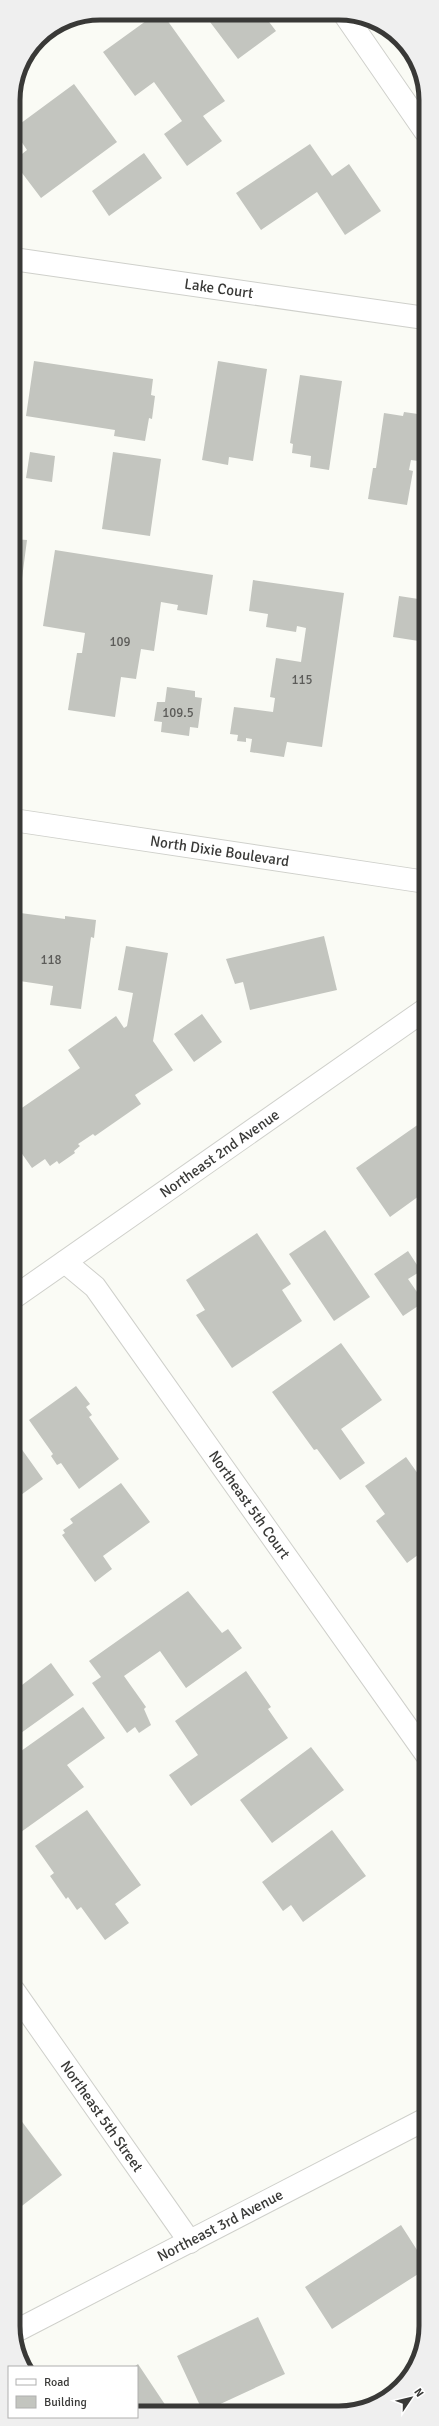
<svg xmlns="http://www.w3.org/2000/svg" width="439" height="2426" font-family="Signika,sans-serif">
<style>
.building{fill:#c3c5bf}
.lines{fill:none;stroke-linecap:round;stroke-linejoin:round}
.street-casing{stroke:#cfd0cb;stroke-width:24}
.secondary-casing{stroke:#cfd0cb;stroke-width:24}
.street{stroke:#fff;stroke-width:22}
.secondary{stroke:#fff;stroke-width:22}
.labels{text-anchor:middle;stroke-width:3;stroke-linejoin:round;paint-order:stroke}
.number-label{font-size:13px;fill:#5c5c59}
.street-label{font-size:15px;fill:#393937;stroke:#fff}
.rim{fill:none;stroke:#393937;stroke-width:5}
</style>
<rect width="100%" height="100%" fill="#fafbf5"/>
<!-- building -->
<path class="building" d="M157,13H162L225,101L203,116L222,141L187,166L164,134L182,121L154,82L135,96L103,52Z
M204,14H263L276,31L238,59Z
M74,84L117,142L41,198L13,161L27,150L13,129Z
M310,144L332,176L349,164L381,211L345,235L317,192L261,230L236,193Z
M144,153L162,178L109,216L92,191Z
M13,353L19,354L14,381H13Z
M34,361L153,379L151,395L155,396L152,419L149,418L145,441L114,436L115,430L26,416Z
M218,361L267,369L253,461L229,457L228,465L202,460Z
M300,375L342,381L329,470L310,467L311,456L292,453L293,444L290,443Z
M404,412L425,415V462L411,460L409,470L413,471L407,505L368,499L373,468H376L384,413L403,416Z
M30,452L55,456L52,482L26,478Z
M113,452L161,459L150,536L102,529Z
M13,539L27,540L21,586L13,585Z
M55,550L213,575L207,615L177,610L178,605L161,602L154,651L141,649L136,679L121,677L115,717L68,710L77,653H82L85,633L43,626Z
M253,580L344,593L322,747L287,742L284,757L250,752L252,739L246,738V742L237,741L238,735L230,734L234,707L273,712L275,698L270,697L276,658L301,662L306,628L297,626L296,632L266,627L268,614L249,611Z
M399,596L425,600V642L393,637Z
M167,687L195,691V697L202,698L198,728L190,727L189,736L161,732L162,722L154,721L157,702H165Z
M13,912L65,919V916L96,920L94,938L91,937L81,1009L50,1005L53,986L13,980Z
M324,936L337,990L250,1010L243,982L235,984L226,959Z
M126,946L168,953L153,1041L173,1070L135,1095L141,1104L95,1136L93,1134L78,1144L80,1146L74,1151L75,1153L59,1164L57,1161L50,1166L45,1159L32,1168L13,1141V1114L80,1068L68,1050L116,1016L124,1028L127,1026L133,993L118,990Z
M202,1014L222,1042L194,1062L174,1034Z
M426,1119V1191L390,1217L356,1168Z
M325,1230L370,1297L334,1321L289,1254Z
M257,1233L291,1284L282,1290L302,1321L232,1368L196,1315L205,1310L186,1280Z
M408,1251L421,1271L408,1279L424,1302L403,1316L374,1274Z
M341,1343L382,1400L341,1429L365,1463L340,1480L317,1449L314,1450L272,1392Z
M76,1386L90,1404L86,1407L92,1415L89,1417L119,1459L79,1489L61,1463L57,1465L51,1456L53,1454L29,1420Z
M13,1437L43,1479L14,1500Z
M406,1457L426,1485V1549L407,1563L376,1521L385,1514L365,1486Z
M121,1483L150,1522L103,1556L112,1569L95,1582L62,1535L65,1533L63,1530L73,1523L70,1519Z
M188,1591L222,1633L228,1629L242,1648L186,1688L160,1651L124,1676L146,1707L144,1709L151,1725L139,1733L135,1727L127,1733L92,1683L101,1677L89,1661Z
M51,1663L74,1695L14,1738V1691Z
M246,1671L271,1707L268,1709L288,1738L191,1806L169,1775L198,1755L175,1721Z
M83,1707L105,1738L67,1765L84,1787L14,1837V1756Z
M311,1747L344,1790L272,1843L240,1800Z
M87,1810L141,1885L115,1904L129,1923L105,1940L81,1907L77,1910L68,1897L66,1899L50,1876L54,1873L35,1846Z
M332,1830L366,1876L303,1922L291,1905L283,1911L262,1882Z
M14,2111L62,2175L14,2212Z
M401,2225L426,2264V2269L332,2329L305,2287Z
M258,2317L285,2374L203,2412L177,2356Z
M138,2364L170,2412L137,2411V2367H134Z"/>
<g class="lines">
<defs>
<g id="street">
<path d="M345,15L425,131"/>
<path id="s1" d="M13,259L425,318"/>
<path id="s2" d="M13,820L426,882"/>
<path id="s3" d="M65,1262L95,1287L426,1754"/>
<path id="s4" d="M14,1991L190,2242"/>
<path id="s5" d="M14,2332L426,2119"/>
</g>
<g id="secondary">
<path id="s6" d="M13,1298L426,1009"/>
</g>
</defs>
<!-- street casing -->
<use href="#street" class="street-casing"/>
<!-- secondary casing -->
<use href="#secondary" class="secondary-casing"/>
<!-- street -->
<use href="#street" class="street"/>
<!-- secondary -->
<use href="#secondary" class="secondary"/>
</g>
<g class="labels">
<!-- number labels -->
<g class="number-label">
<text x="120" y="646">109</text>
<text x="302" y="684">115</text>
<text x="178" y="717">109.5</text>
<text x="51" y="964">118</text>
</g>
<!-- street labels -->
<g class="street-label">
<text dy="5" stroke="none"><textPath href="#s1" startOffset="208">Lake Court</textPath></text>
<text dy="5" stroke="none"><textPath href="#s2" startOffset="209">North Dixie Boulevard</textPath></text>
<text dy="5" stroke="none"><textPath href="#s6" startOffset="252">Northeast 2nd Avenue</textPath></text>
<text dy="5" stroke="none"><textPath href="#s3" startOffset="306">Northeast 5th Court</textPath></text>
<text dy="5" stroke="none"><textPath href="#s4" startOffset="153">Northeast 5th Street</textPath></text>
<text dy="5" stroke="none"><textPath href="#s5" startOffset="232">Northeast 3rd Avenue</textPath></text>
</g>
</g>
<!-- crop -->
<path d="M0 0H439V2426H0ZM100 20H339A80 80 0 0 1 419 100V2326A80 80 0 0 1 339 2406H100A80 80 0 0 1 20 2326V100A80 80 0 0 1 100 20Z" fill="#efefef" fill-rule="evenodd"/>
<path class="rim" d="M100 20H339A80 80 0 0 1 419 100V2326A80 80 0 0 1 339 2406H100A80 80 0 0 1 20 2326V100A80 80 0 0 1 100 20Z"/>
<!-- legend -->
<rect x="8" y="2366" width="130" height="52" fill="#ffffff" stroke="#b0b0af"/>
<rect x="16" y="2379" width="20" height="6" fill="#ffffff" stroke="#b0b0af"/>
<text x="44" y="2386" font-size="12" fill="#393937">Road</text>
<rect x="16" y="2396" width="20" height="12" fill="#c3c5bf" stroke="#b0b0af"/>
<text x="44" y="2406" font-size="12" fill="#393937">Building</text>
<!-- north arrow -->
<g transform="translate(411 2398) rotate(55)" stroke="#ffffff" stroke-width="3" paint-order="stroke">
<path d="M0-3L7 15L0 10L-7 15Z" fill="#393937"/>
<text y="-6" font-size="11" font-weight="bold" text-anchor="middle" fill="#393937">N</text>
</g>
</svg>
